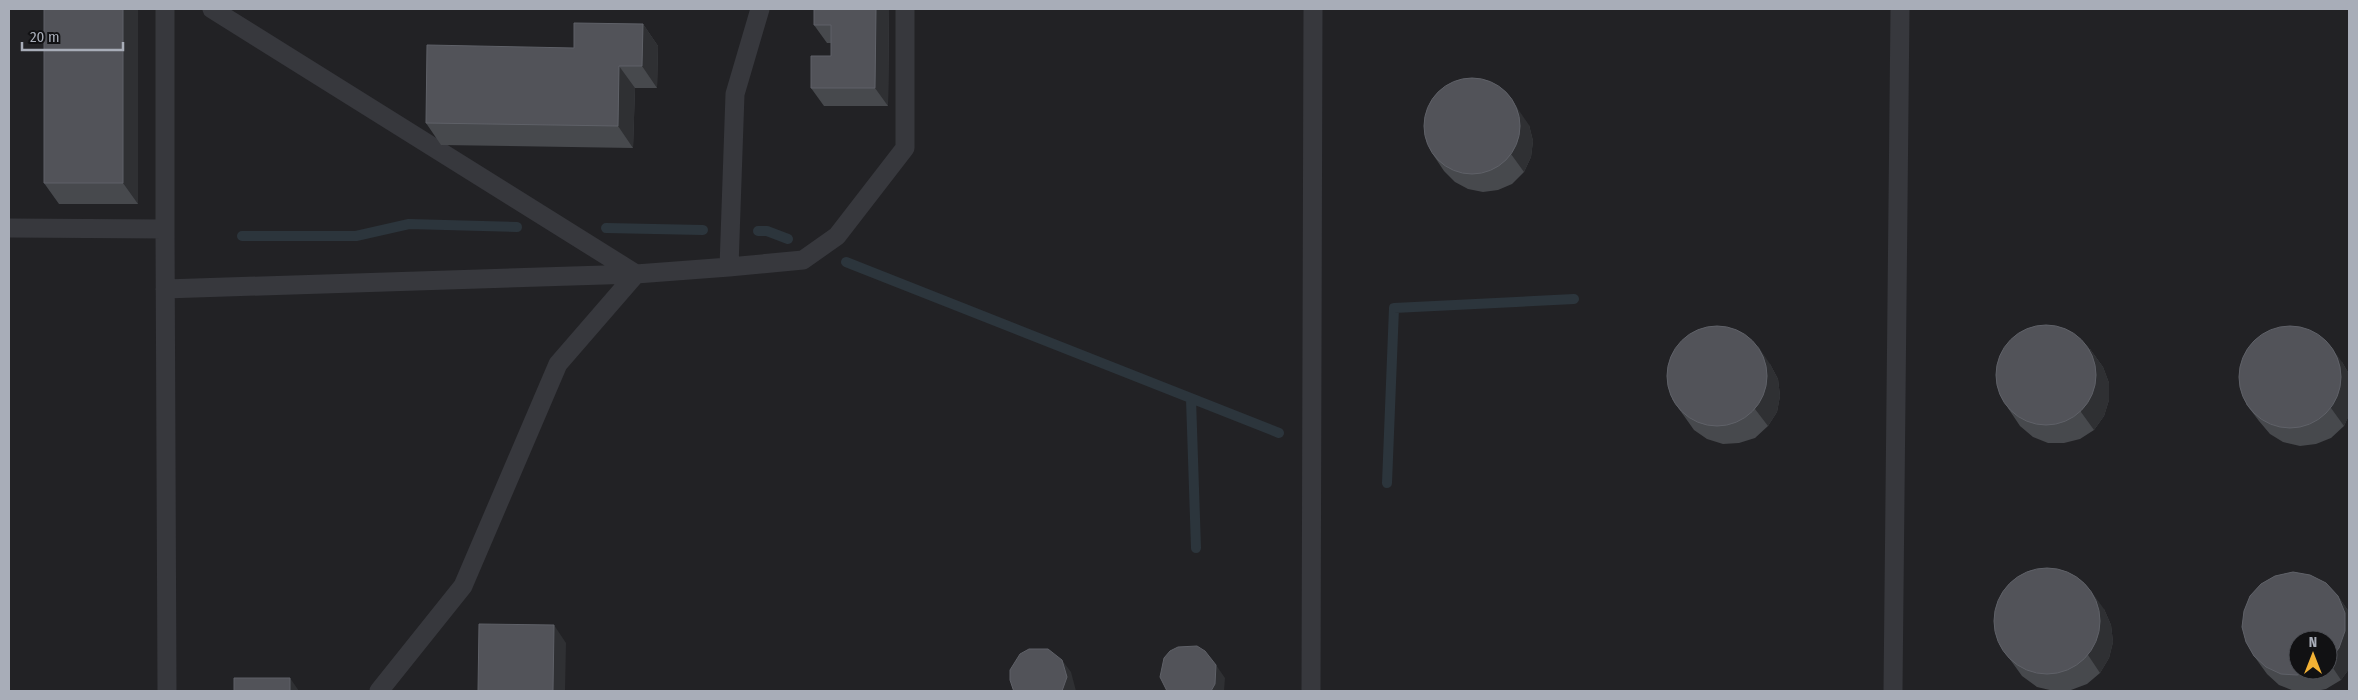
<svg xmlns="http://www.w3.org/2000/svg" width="2358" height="700" font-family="'Fira Sans Condensed',sans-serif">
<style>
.built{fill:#222225;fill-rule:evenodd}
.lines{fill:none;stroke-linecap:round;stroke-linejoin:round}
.stream{stroke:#2c353c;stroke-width:10}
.service{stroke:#37383d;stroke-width:19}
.wall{fill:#47494d;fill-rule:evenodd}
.shaded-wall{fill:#2f3033}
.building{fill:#525359;stroke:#5f6168}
</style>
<rect width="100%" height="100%" fill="#161618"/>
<!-- built -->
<path class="built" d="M9,9H2349V691H9ZM2298,640H2328V670H2298Z"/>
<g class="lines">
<!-- stream -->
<path class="stream" d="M606,228L703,230
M758,231H767L788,239
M242,236H356L409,224L517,227
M846,262L1279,433
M1191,399L1196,548
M1387,483L1394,308L1574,299"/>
<!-- service -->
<path class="service" d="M212,9L636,274L729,267L735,94L760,9
M9,228L165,229V9
M165,229L167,691
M729,267L803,260L837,236L905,148V9
M165,289L636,274
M379,691L463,586L558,364L636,274
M1311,691L1313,9
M1893,691L1900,9"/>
</g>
<!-- wall -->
<path class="wall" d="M138,9V204H59L44,183Z
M889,9L888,106H824L811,88L831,56V43H827L814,25Z
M643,24L658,46L657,88H635L633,148L441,145L426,123L574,48Z
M1529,125L1533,141L1531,157L1524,172L1512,184L1498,190L1483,192L1468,189L1455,182L1444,171L1432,153Z
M2090,349L2103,367L2109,383V400L2104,416L2094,430L2080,439L2064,443H2048L2033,437L2020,426L2008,408Z
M2342,362L2349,374V415L2344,426L2331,438L2316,444L2300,446L2283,442L2270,434L2259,421L2246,404Z
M1770,364L1778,379L1780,396L1777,412L1768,426L1755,438L1739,443L1723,444L1707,439L1694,430L1672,399Z
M2293,572L2310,575L2326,583L2338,596L2349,612V669L2341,680L2326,689L2316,691H2294L2279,685L2267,674L2254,656L2246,642L2242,627L2244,611L2250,596L2261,584L2275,576ZM2298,640H2328V670H2298Z
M2104,609L2111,625L2113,642L2109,658L2100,673L2087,684L2071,690L2054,691L2037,687L2022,676L1999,644Z"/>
<!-- shaded-wall -->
<path class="shaded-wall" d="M123,9H138V204L123,183Z
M876,9H889L888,106L875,88Z
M643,24L658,46L657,88L642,66Z
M619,66L635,88L633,148L618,126Z
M1507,93L1529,125L1533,141L1531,157L1524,172L1511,154Z
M2329,344L2342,362L2349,374V415L2344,426L2331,408Z
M1758,346L1770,364L1778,379L1780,396L1777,412L1768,426L1755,409Z
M2090,349L2103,367L2109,383V400L2104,416L2094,430L2081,412Z
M2091,591L2104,609L2111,625L2113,642L2109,658L2100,673L2088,655Z
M2338,596L2349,612V669L2341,680L2329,662Z
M554,625L566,643L565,691H553Z
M1062,660L1071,672L1076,691H1062Z
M1216,665L1225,678L1224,691H1211Z
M290,678L299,691H290Z"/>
<!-- building -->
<path class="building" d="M44,9H123V183H44Z
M814,9H876L875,88H811V56H831V25H814Z
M574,23L643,24L642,66H619L618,126L426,123L427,45L574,48Z
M1424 126a48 48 0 1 1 96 0a48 48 0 1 1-96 0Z
M1996 375a50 50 0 1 1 100 0a50 50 0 1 1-100 0Z
M1667 376a50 50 0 1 1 100 0a50 50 0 1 1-100 0Z
M2239 377a51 51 0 1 1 102 0a51 51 0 1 1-102 0Z
M1994 621a53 53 0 1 1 106 0a53 53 0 1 1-106 0Z
M2293,572L2310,575L2326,583L2338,596L2345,613V631L2339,648L2328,662V640H2298V670H2316L2313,671L2297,675L2281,674L2266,667L2254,656L2246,642L2242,627L2244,611L2250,596L2261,584L2275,576Z
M479,624L554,625L553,691H478Z
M1197,646L1205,651L1216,665L1215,684L1211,691H1167L1160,677L1164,658L1170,651L1178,647Z
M1029,649H1048L1062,660L1067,677L1062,691H1014L1013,689L1010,680V670L1020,654Z
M234,678H290V691H234Z"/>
<!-- border -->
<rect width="2358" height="700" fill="none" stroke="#a8adb8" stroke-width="20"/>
<!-- north arrow -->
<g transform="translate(2313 655)"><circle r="24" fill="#111113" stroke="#4d4f55"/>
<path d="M0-4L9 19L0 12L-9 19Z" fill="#f2b134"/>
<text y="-8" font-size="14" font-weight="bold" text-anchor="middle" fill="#a8adb8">N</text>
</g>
<!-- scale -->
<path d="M22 42v8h101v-8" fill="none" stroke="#a8adb8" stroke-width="2.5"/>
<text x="30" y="42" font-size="15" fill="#a8adb8" stroke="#111113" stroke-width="4" paint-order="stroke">20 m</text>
</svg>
